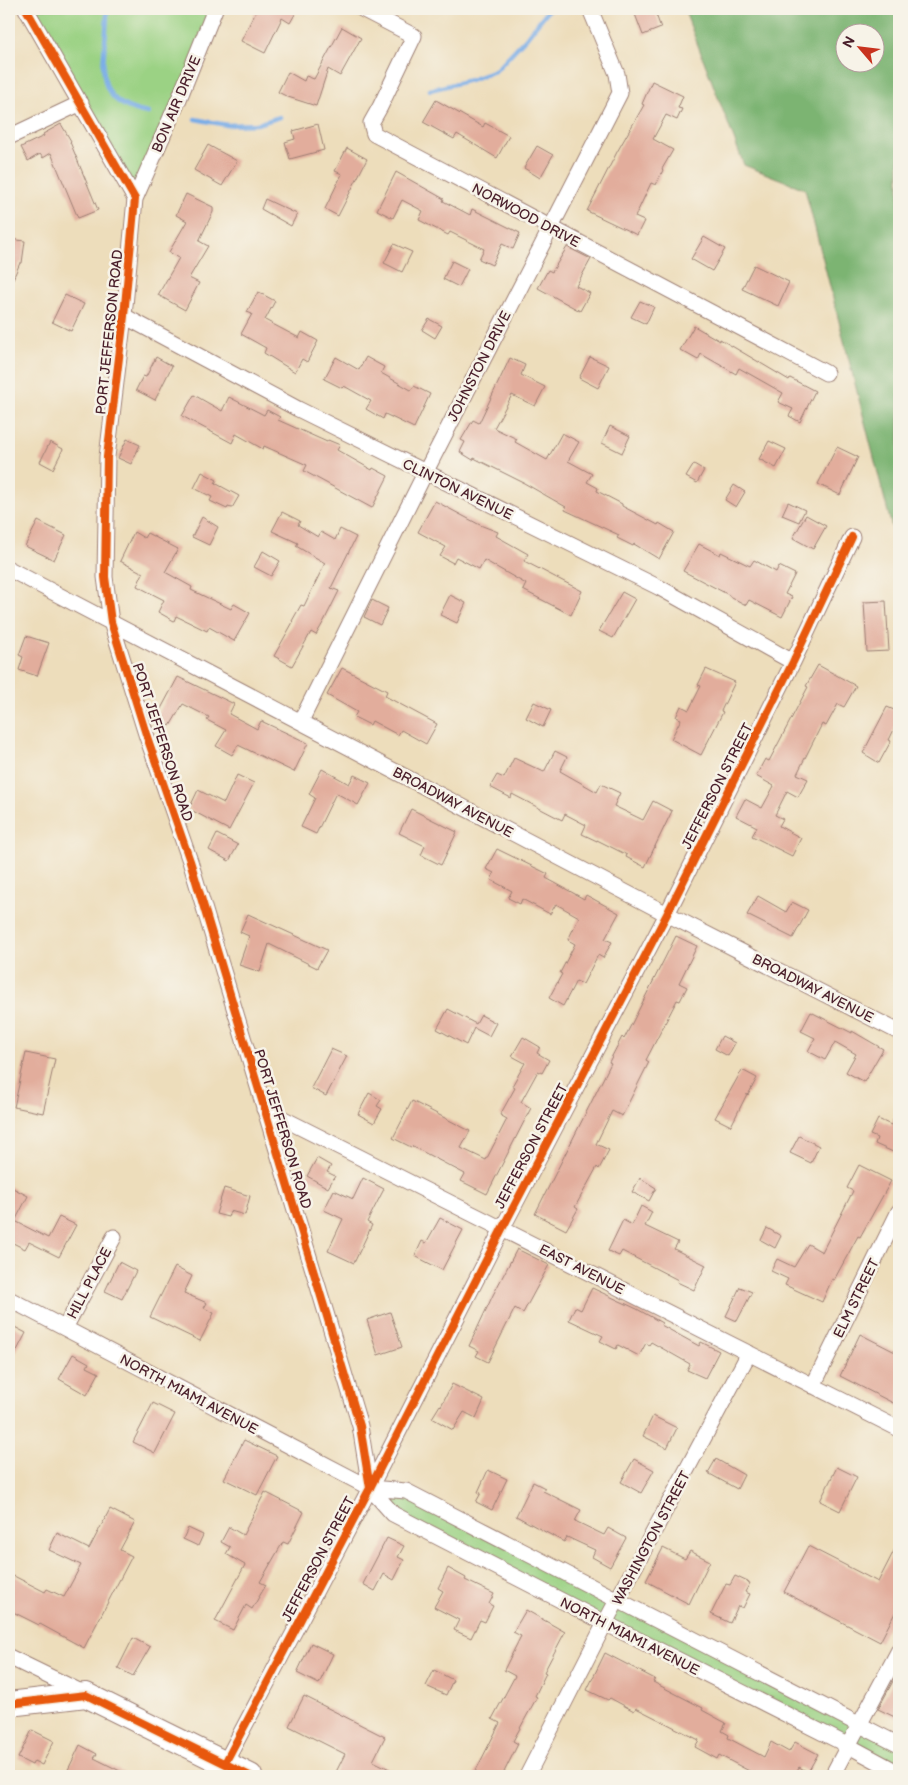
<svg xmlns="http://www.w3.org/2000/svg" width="908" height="1785" font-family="'Balsamiq Sans',sans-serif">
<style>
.green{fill:#9bd284;stroke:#727858}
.forest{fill:#7cb472;stroke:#636a4e;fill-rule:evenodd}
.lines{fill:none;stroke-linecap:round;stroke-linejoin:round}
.stream{stroke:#7aade7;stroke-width:4.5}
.building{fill:#e2ad9c}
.street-casing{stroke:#9c7e73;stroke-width:17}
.primary-casing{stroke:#9c7e73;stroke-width:26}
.street{stroke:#fff;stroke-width:15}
.primary{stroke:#fff;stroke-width:24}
.cycleway-casing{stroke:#f7f3e8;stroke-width:11}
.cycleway{stroke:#e8590c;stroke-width:8}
.labels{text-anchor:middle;stroke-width:5;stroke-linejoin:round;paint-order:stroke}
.street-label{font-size:14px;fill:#4a1f2b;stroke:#f7f3e8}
</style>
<rect width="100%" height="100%" fill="#f7f3e8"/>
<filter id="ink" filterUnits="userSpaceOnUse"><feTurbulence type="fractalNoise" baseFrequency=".02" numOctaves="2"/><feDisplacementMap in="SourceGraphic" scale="10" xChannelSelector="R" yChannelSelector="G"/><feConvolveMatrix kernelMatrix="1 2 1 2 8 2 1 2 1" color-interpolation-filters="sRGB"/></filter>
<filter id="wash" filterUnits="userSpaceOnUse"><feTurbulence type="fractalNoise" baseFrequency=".0096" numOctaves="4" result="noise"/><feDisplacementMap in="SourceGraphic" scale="20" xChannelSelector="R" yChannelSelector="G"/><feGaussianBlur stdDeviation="1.12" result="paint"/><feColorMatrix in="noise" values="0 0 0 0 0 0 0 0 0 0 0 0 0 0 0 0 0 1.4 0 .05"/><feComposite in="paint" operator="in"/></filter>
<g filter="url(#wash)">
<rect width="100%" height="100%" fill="#edddbb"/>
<!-- green -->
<path class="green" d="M26,9H215L135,199Z
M370,1488L406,1491L899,1745V1773L393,1514Z"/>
<!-- forest -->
<path class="forest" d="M684,9H899V555L805,189L744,165ZM846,32H876V62H846Z"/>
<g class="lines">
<!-- stream -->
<path class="stream" d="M107,9C108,56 84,102 148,113
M430,90L470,80L495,71L526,38L549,9
M195,119L227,125L257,124L280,117"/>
</g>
<g id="blocks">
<!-- building -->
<path class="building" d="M257,9H298L290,23L282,18L265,53L241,41Z
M633,9H654L661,28L643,35Z
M342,27L361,38L340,76L328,69L316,106L288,97L278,92L288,72L304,81L306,76L314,79Z
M652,81L683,96L678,108L682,109L677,120L666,115L653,139L673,150L662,169L663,170L656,185L651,183L635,217L644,221L637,235L587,211L617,152L644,105L642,104Z
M436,100L483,127L485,123L509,136L497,158L457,134L454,139L423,122Z
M61,124L71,141L70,142L98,210L78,218L51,153L43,158L40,154L28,161L21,147L44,136L43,134Z
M318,124L324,150L290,159L285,142L295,139L293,131Z
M208,145L237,161L222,186L194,170Z
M537,146L553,155L540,178L524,168Z
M347,148L367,159L338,216L325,209L342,174L335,171Z
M396,172L444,199L443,201L470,215L472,209L520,233L513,249L502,244L492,265L479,259L484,249L450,232L448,235L419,220L423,211L402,200L393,218L377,210Z
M186,194L213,207V212L199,241L208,246L189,278L199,283L185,310L158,295L179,258L169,252L187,221L176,215Z
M265,199L297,214L291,226L261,209Z
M704,237L725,249L712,271L691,259Z
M9,239L25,241L22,263H20L9,288Z
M394,244L412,252L402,272L384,263Z
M567,247L591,259L576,286L590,293L580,311L538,288L548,270L552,272Z
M452,261L468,269L459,287L443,279Z
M754,265L789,282L778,306L742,289Z
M258,292L275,301L265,320L299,338L302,332L318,341L307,362L302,359L295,372L264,353L266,348L241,334L252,314L247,312Z
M65,295L84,304L71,331L52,322Z
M640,301L654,307L646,324L631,317Z
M429,319L442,326L435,338L422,330Z
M694,326L720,341V339L789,380L790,378L815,391L800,422L789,416L793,409L778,402L783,393L739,368L736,374L701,354L698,360L680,350Z
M156,357L172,366L155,400L136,390L143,376L146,377Z
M336,357L359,370L366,357L384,367L381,373L411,390L414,386L430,394L414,428L385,414L383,419L366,409L371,401L344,386L342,388L324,379Z
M590,357L609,366L598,388L579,378Z
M510,358L525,365L521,375L545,387L535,406L512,395L494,428L517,439L515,442L547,460L562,433L579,442L568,461L592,474L587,482L598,488L597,491L622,504V506L658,525L659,523L674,532L659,559L634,544L633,546L617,538L619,535L565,510L566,507L524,483L474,458L473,460L460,452L465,442L461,440L473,420L479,423Z
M194,395L222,411L229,397L264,415L267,410L280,417L278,420L327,442L328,440L340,445L337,450L372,470L373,468L388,476L372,508L304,471L307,465L264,446L263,449L236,434L232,443L182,416Z
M610,426L630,436L622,453L602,443Z
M127,439L140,445L131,464L118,458Z
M769,441L786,449L776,468L759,459Z
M50,442L63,449L53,469L40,462Z
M837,447L858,457L840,495L818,484Z
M694,464L704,470L697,483L686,477Z
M202,472L217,480L215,483L239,496L232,508L228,507L227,509L210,501L212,497L194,488Z
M734,485L745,492L736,507L725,500Z
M435,501L480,525L498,532L496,536L528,554L524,561L582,591L571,615L523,590L526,584L484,560L479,569L456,557L453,563L440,556L446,547L418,532Z
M788,502L805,510L799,522L782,515Z
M282,512L300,521L298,525L318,537L321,532L335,540L340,529L356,537L331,588L339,591L324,621L316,635L311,632L292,666L274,656L293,622L292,621L301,605L304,606L325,563L296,546L298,543L272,531Z
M806,515L826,526L813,549L793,538Z
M202,517L218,527L209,545L192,537Z
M38,521L66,535L54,560L25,546Z
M134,532L144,538L147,533L178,549L165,572L192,587L191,590L231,609L234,604L250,613L234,641L209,627L207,631L176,616L174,621L158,612L164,600L137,586L143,573L120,561Z
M699,544L720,555L721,552L750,566L754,560L776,572L779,566L795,574L785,594L792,597L782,617L749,600L746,605L729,596V595L683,571Z
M263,551L280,561L271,576L254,567Z
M622,592L635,599L613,638L599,631Z
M450,595L466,603L457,623L440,615Z
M372,600L388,608L380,625L364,617Z
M886,601L889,651L867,652L864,602Z
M26,636L49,643L37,676L19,670L23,657L19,655Z
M818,665L856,686L844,707L838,704L826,726L822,724L797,774L808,779L798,797L787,791L775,815L783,819L779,826L801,838L792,856L752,836L757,827L736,816L745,799L762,808L774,786L756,776L765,759L769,761L808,687L806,686Z
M342,668L387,691L385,696L437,724L426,744L401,730L398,735L372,721L370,725L354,717L357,712L327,695Z
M706,669L735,682L721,711L723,712L701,755L671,739L681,719L676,717L681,706L689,710L701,686L698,685Z
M178,677L234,704L229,714L257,729L261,721L308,743L294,772L238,745L232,755L216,746L226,730L207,720L209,717L183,704L170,726L156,718Z
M534,702L551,710L543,727L526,718Z
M887,707L899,712V719L889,740L891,741L879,763L863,753Z
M555,751L567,757L560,771L597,792L601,784L620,793L614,806L643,820L653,801L672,811L645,867L626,857L627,855L597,840V841L582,834L586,825L565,814L562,820L512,794L511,798L490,787L497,775L504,778L514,758L544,772Z
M322,769L349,784L354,775L370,783L358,805L336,793L316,834L301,827L315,798L309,794Z
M237,775L254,783L229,830L189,809L198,790L224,803Z
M411,809L457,832L441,865L421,855L425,846L399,833Z
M217,834L238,845L229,861L209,850Z
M497,849L548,874L546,878L584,899L586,895L619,913L605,939L612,942L603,958L598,955L583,984L576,981L563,1006L549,998L562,974L560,973L575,944L568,940L579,917L556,904L550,914L522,899L520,904L508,898L512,891L491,880L494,873L486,869Z
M758,896L786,912L792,902L808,910L793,938L747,915Z
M248,914L327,950L317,968L269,944L260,972L239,965L249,936L240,932Z
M676,936L697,946L679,983L687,987L680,1001L677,1000L646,1060L649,1062L622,1116L612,1111L596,1144L609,1150L599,1169L597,1167L575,1207L578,1209L566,1230L535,1214L611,1063L609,1062L622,1037L624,1039Z
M448,1009L476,1024L481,1015L496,1023L489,1036L474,1028L466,1045L437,1029Z
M811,1012L852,1033V1031L883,1049L864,1082L846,1072L856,1054L835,1042L825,1060L808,1051L815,1038L801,1031Z
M722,1036L735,1043L728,1056L715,1049Z
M523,1037L540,1047L537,1053L549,1060L542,1073L538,1071L521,1102L531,1108L487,1194L461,1181L465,1174L412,1146L411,1147L393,1138L412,1101L470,1131L461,1148L486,1160L507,1119L500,1115L515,1088L512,1086L525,1063L512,1056Z
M331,1049L347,1056L326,1096L311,1088Z
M26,1053L55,1059L43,1113L14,1107Z
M742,1070L757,1078L748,1095L747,1094L731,1126L715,1118Z
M369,1093L381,1100L377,1106L382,1109L374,1123L358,1114Z
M899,1108V1151L894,1149L893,1152L875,1144L877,1138L870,1135L878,1119L891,1125Z
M799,1136L819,1146L811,1163L790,1153Z
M317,1158L331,1166L327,1172L335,1176L328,1188L307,1176Z
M859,1165L891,1181L860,1237L858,1236L834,1280L832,1279L822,1302L785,1285L788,1279L771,1271L777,1259L794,1267L808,1244L822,1252L853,1191L847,1188Z
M363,1178L384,1189L367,1222L372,1225L354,1263L328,1251L343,1219L324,1210L334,1190L353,1199Z
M640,1178L656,1188L649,1201L632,1192Z
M9,1186L28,1196L15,1221L48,1238L59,1217L76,1225L59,1257L29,1242L25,1249L9,1241Z
M224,1188L250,1196L245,1215L230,1211L228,1217L216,1214Z
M641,1206L652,1212L645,1226L678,1242L674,1249L706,1265L694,1290L677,1282L678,1280L622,1251L619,1256L608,1251L623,1220L632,1225Z
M440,1218L463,1230L442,1270L415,1256L422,1241L426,1243Z
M767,1228L781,1236L775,1248L761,1240Z
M517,1249L549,1265L523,1313L515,1308L488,1362L476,1356L479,1351L469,1346L493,1295Z
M119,1262L136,1271L122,1299L105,1291Z
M175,1267L192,1276L184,1293L207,1303L204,1308L214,1313L200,1341L150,1317Z
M740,1287L752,1292L737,1321L726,1316Z
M592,1288L637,1309L662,1323L661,1325L699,1346L701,1342L719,1351L705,1378L687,1370L690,1364L651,1342L649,1345L646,1343L639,1356L618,1345L616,1349L600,1341L603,1336L569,1320L575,1307L581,1310Z
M390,1312L402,1347L378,1355L367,1320Z
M9,1324L26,1333L9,1366Z
M860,1334L899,1354V1406L840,1376Z
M73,1354L89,1363L87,1367L99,1373L87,1395L59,1379Z
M452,1384L484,1400L476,1418L464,1412L453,1430L432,1418L440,1405L441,1406Z
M153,1403L175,1414L155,1453L133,1442Z
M653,1416L677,1428L667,1448L643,1436Z
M244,1440L277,1456L257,1495L224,1479Z
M634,1459L654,1470L641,1493L621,1482Z
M716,1459L744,1475L737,1489L708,1473Z
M837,1467L857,1477L840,1511L820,1501Z
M488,1470L507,1479L492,1510L476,1502L481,1493L478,1492Z
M533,1482L545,1488L543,1491L581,1510L575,1521L604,1535L608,1528L626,1538L610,1567L592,1557L595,1550L567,1537L564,1542L516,1516Z
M265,1492L304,1512L288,1544L283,1542L260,1582L266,1585L252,1609L246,1605L233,1630L215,1621L245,1565L226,1554L230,1547L221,1542L229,1527L243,1535Z
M110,1509L135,1522L120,1550L132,1556L84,1648L40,1624L39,1625L9,1610V1586L14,1576L45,1592L47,1589L64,1597L81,1565L49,1550L57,1533L89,1549Z
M188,1528L203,1535L198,1546L183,1539Z
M387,1538L404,1546L398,1557L404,1560L394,1580L384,1574L375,1591L363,1584Z
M899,1541V1605L880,1642L784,1592L808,1546L878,1582Z
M663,1548L685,1559L690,1551L710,1561L689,1604L646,1581Z
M448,1568L466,1578L465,1580L494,1594L489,1604L493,1606L485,1622L480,1620L471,1638L454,1630L459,1620L434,1607L443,1591L438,1588Z
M735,1576L750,1583L745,1592L750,1594L743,1608L738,1606L730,1623L711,1614L726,1584L730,1585Z
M526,1610L565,1632L544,1672L546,1673L535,1696L537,1697L513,1741L518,1744L502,1776H473L500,1723L492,1719L515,1676L504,1670L521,1636L513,1632Z
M133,1638L150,1647L133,1676L118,1668Z
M311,1643L333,1654L319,1684L297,1673Z
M605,1653L655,1679L653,1682L703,1708L702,1710L726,1723L722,1731L729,1735L728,1738L764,1757L771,1742L789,1752L795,1742L818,1754L808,1772L799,1767L794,1776H751L753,1773L719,1755L717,1759L695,1747L699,1740L636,1708L634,1711L610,1698L608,1700L587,1690Z
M434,1670L453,1680L446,1695L426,1686Z
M899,1670V1719L878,1709Z
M304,1696L385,1737L373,1761L404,1776H334L345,1754L289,1726Z
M32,1730L54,1741L42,1765L34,1761L32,1765L18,1758Z
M80,1745L97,1754L94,1758L130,1776H65Z"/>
</g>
</g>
<g filter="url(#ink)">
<use href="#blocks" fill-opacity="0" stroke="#9c7e73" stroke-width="1"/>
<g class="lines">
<defs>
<path id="street" d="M26,9L135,199L124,316L107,457L105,577L111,622L146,734L190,861L360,1426L370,1488
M362,9L414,36L380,107L371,123L374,134L826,373
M9,137L81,103
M135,199L179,99L215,9
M124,316L298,409L660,588L793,662
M9,569L667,914L899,1032
M301,721L425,473L620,93L617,74L590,9
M264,1109L899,1429
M9,1299L370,1488L393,1514L605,1623L847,1745L899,1773
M65,1328L114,1237
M813,1386L899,1211
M370,1488L406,1491L899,1745
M9,1657L85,1694
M225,1763L370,1488L502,1229L667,914L793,662L852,537
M527,1776L605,1623L749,1353
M832,1776L899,1650"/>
<path id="primary" d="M9,1704L86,1695L250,1776"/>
</defs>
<!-- street casing -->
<use href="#street" class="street-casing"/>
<!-- primary casing -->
<use href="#primary" class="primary-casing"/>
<!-- street -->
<use href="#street" class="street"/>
<!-- primary -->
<use href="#primary" class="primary"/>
<defs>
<path id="cycleway" d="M26,9L135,199L124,316L107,457L105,577L111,622L146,734L190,861L360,1426L370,1488
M9,1704L86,1695L250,1776
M225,1763L370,1488L502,1229L667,914L793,662L852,537"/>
</defs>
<!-- cycleway casing -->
<use href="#cycleway" class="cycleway-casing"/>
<!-- cycleway -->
<use href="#cycleway" class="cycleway"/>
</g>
</g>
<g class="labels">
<!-- street labels -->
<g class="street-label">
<text transform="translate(176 104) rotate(-67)" y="5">BON AIR DRIVE</text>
<text transform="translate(526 215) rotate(28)" y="5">NORWOOD DRIVE</text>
<text transform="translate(109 332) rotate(-84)" y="5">PORT JEFFERSON ROAD</text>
<text transform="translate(479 366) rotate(-63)" y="5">JOHNSTON DRIVE</text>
<text transform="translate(458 489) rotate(26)" y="5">CLINTON AVENUE</text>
<text transform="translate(163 742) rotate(72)" y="5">PORT JEFFERSON ROAD</text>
<text transform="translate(717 786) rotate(-63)" y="5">JEFFERSON STREET</text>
<text transform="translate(453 802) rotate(28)" y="5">BROADWAY AVENUE</text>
<text transform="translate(813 988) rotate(27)" y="5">BROADWAY AVENUE</text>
<text transform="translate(283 1129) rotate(73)" y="5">PORT JEFFERSON ROAD</text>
<text transform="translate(531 1146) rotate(-62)" y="5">JEFFERSON STREET</text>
<text transform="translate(582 1269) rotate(27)" y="5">EAST AVENUE</text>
<text transform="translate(89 1283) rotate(-62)" y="5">HILL PLACE</text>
<text transform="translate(856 1298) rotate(-64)" y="5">ELM STREET</text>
<text transform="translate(189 1394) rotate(28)" y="5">NORTH MIAMI AVENUE</text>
<text transform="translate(651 1538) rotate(-62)" y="5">WASHINGTON STREET</text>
<text transform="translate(318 1559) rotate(-62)" y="5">JEFFERSON STREET</text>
<text transform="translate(630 1636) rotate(27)" y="5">NORTH MIAMI AVENUE</text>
</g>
</g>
<!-- margin -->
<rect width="908" height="1785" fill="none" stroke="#f7f3e8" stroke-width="30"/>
<!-- north arrow -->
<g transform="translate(860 48) rotate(298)"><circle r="24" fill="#f7f3e8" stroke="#b29e9c"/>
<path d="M0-4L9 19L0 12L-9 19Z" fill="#c8321e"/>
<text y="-8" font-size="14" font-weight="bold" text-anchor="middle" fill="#4a1f2b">N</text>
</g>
</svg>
